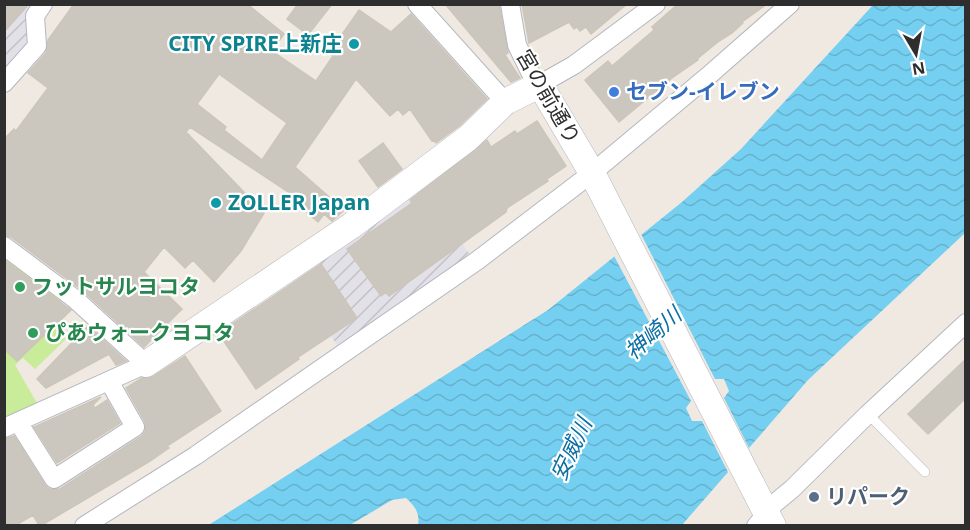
<svg xmlns="http://www.w3.org/2000/svg" width="970" height="530" font-family="'Noto Sans','Noto Sans JP',sans-serif">
<style>
.industrial{fill:url(#industrial-furrows)}
.pitch{fill:#c9ec9a}
.water{fill:url(#water-waves)}
.pier{fill:#efe9e1}
.building{fill:#cbc7bf;stroke:#cbc5ba;stroke-width:1.5;fill-rule:evenodd}
.lines{fill:none;stroke-linecap:round;stroke-linejoin:round}
.lane-casing{stroke:#b4b7c1;stroke-width:10}
.street-casing{stroke:#b4b7c1;stroke-width:20}
.secondary-casing{stroke:#b4b7c1;stroke-width:27}
.lane{stroke:#fff;stroke-width:9}
.street{stroke:#fff;stroke-width:18}
.secondary{stroke:#fff;stroke-width:26}
.culture-dot{fill:#0f9aa8;stroke:#fff;stroke-width:2}
.shop-dot{fill:#3f7fe0;stroke:#fff;stroke-width:2}
.leisure-dot{fill:#2e9e5b;stroke:#fff;stroke-width:2}
.service-dot{fill:#5c6f8a;stroke:#fff;stroke-width:2}
.labels{text-anchor:middle;stroke-width:4.5;stroke-linejoin:round;paint-order:stroke}
.culture-label{font-size:21px;font-weight:bold;fill:#0d838f;stroke:#fff;text-anchor:end}
.shop-label{font-size:21px;font-weight:bold;fill:#366cbe;stroke:#fff;text-anchor:start}
.street-label{font-size:21px;fill:#2e2e2e;stroke:#fff}
.leisure-label{font-size:21px;font-weight:bold;fill:#27864d;stroke:#fff;text-anchor:start}
.service-label{font-size:21px;font-weight:bold;fill:#4e5e75;stroke:#fff;text-anchor:start}
.water-label{font-size:22px;font-style:italic;fill:#0d6fa3;stroke:#fff}
</style>
<defs>
<pattern id="industrial-furrows" width="10" height="10" patternUnits="userSpaceOnUse" patternTransform="scale(1.5)"><rect width="10" height="10" fill="#e3e1e8"/><path d="M-1 1l2-2M0 10L10 0M9 11l2-2" fill="none" stroke="#c3c1c7"/></pattern>
<pattern id="water-waves" width="16" height="10" patternUnits="userSpaceOnUse" patternTransform="scale(1.5)"><rect width="16" height="10" fill="#75cff0"/><path d="M0 5q4-4 8 0t8 0" fill="none" stroke="#66b2ce"/></pattern>
</defs>
<rect width="100%" height="100%" fill="#efe9e1"/>
<!-- industrial -->
<path class="industrial" d="M5,5H33L30,46L5,74Z
M420,185L471,256L339,348L291,277Z"/>
<!-- pitch -->
<path class="pitch" d="M4,254L64,298L57,306L66,316L55,327L66,339L35,369L23,358L15,365L38,405L4,419Z"/>
<!-- water -->
<path class="water" d="M873,5H965V233L808,380L682,525H418C420,513 415,506 406,498L392,500L350,525L207,526L548,310L682,202L741,149Z"/>
<!-- pier -->
<path class="pier" d="M640,232L715,379H724L729,391L724,398L750,450L729,474L702,421H692L686,408L691,401L613,254Z"/>
<!-- building -->
<path class="building" d="M4,4H29L4,32Z
M74,4H247L284,34L272,51L316,81L333,56L329,53L359,10L391,32L411,14L487,99L458,127L436,143L434,140L432,141L410,109L403,115L398,109L390,116L356,79L295,167L344,210L332,221L324,214L318,222L293,201L296,197L190,127L186,132L264,213L241,251L214,282L193,260L185,268L164,247L144,272L182,309L144,347L82,290L11,237L4,235V139L14,129L16,131L48,88L28,73L46,53L48,40ZM219,74L287,123L262,160L224,130L226,127L197,104Z
M298,4H332L308,35L287,19Z
M445,4H499L508,53L505,55L520,78L511,82Z
M522,4H627L591,34L586,27L580,31L577,27L574,29L569,22L529,43Z
M678,4H767L742,22L743,23L732,33L719,41L697,59L698,60L672,78L619,122L585,80L608,61L612,66L654,30L652,27Z
M537,121L566,166L547,179L548,181L507,208L506,212L389,296L386,292L381,296L347,249L412,203L410,200L487,140L491,147L515,131L517,134Z
M383,143L402,169L378,187L359,161Z
M4,260L71,310L17,361L4,349Z
M321,264L357,318L298,357L299,359L256,389L223,340L230,335L225,329Z
M88,326L126,361L116,365L109,354L46,388L37,379Z
M185,356L221,411L167,446L169,448L150,461L42,525H39L33,515L16,525H4V439L14,436L45,485L49,489H60L142,436L145,432V422L126,388L142,378L154,376Z
M966,359V398L928,434L908,414Z
M101,397L93,405L95,408L107,400L120,423L57,463L34,427Z"/>
<g class="lines">
<defs>
<path id="lane" d="M868,414L925,472"/>
<path id="street" d="M417,4L505,102
M510,4L517,45L537,86L574,65L656,4
M4,83L37,46L35,16L43,4
M4,246L75,299L146,364L4,428
M18,422L54,479L135,427L109,381
M84,526L195,456L478,260L592,173L707,77L790,4
M756,526L775,503L792,489L868,414L966,323"/>
<path id="secondary" d="M146,364L351,226L468,138L505,102L537,86L545,93L592,173L773,526"/>
</defs>
<!-- lane casing -->
<use href="#lane" class="lane-casing"/>
<!-- street casing -->
<use href="#street" class="street-casing"/>
<!-- secondary casing -->
<use href="#secondary" class="secondary-casing"/>
<!-- lane -->
<use href="#lane" class="lane"/>
<!-- street -->
<use href="#street" class="street"/>
<!-- secondary -->
<use href="#secondary" class="secondary"/>
</g>
<!-- markers -->
<g class="culture-dot">
<circle cx="354" cy="44" r="6"/>
<circle cx="216" cy="203" r="6"/>
</g>
<circle class="shop-dot" cx="614" cy="92" r="6"/>
<g class="leisure-dot">
<circle cx="20" cy="287" r="6"/>
<circle cx="33" cy="333" r="6"/>
</g>
<circle class="service-dot" cx="814" cy="497" r="6"/>
<g class="labels">
<!-- culture labels -->
<g class="culture-label">
<text x="342" y="51">CITY SPIRE上新庄</text>
<text x="228" y="210" text-anchor="start">ZOLLER Japan</text>
</g>
<!-- shop labels -->
<g class="shop-label">
<text x="626" y="99">セブン-イレブン</text>
</g>
<!-- street labels -->
<g class="street-label">
<text transform="translate(548 97) rotate(60)" y="7">宮の前通り</text>
</g>
<!-- leisure labels -->
<g class="leisure-label">
<text x="32" y="294">フットサルヨコタ</text>
<text x="45" y="340">ぴあウォークヨコタ</text>
</g>
<!-- service labels -->
<g class="service-label">
<text x="826" y="504">リパーク</text>
</g>
<!-- water labels -->
<g class="water-label">
<text transform="translate(653 333) rotate(-41)" y="8">神崎川</text>
<text transform="translate(571 449) rotate(-65)" y="8">安威川</text>
</g>
</g>
<!-- border -->
<rect width="970" height="530" fill="none" stroke="#2e2e2e" stroke-width="12"/>
<!-- north arrow -->
<g transform="translate(916 54) rotate(170)" stroke="#ffffff" stroke-width="4.5" paint-order="stroke">
<path d="M0-4.5L10 22L0 15L-10 22Z" fill="#2e2e2e"/>
<text y="-9" font-size="16" font-weight="bold" text-anchor="middle" fill="#2e2e2e">N</text>
</g>
</svg>
